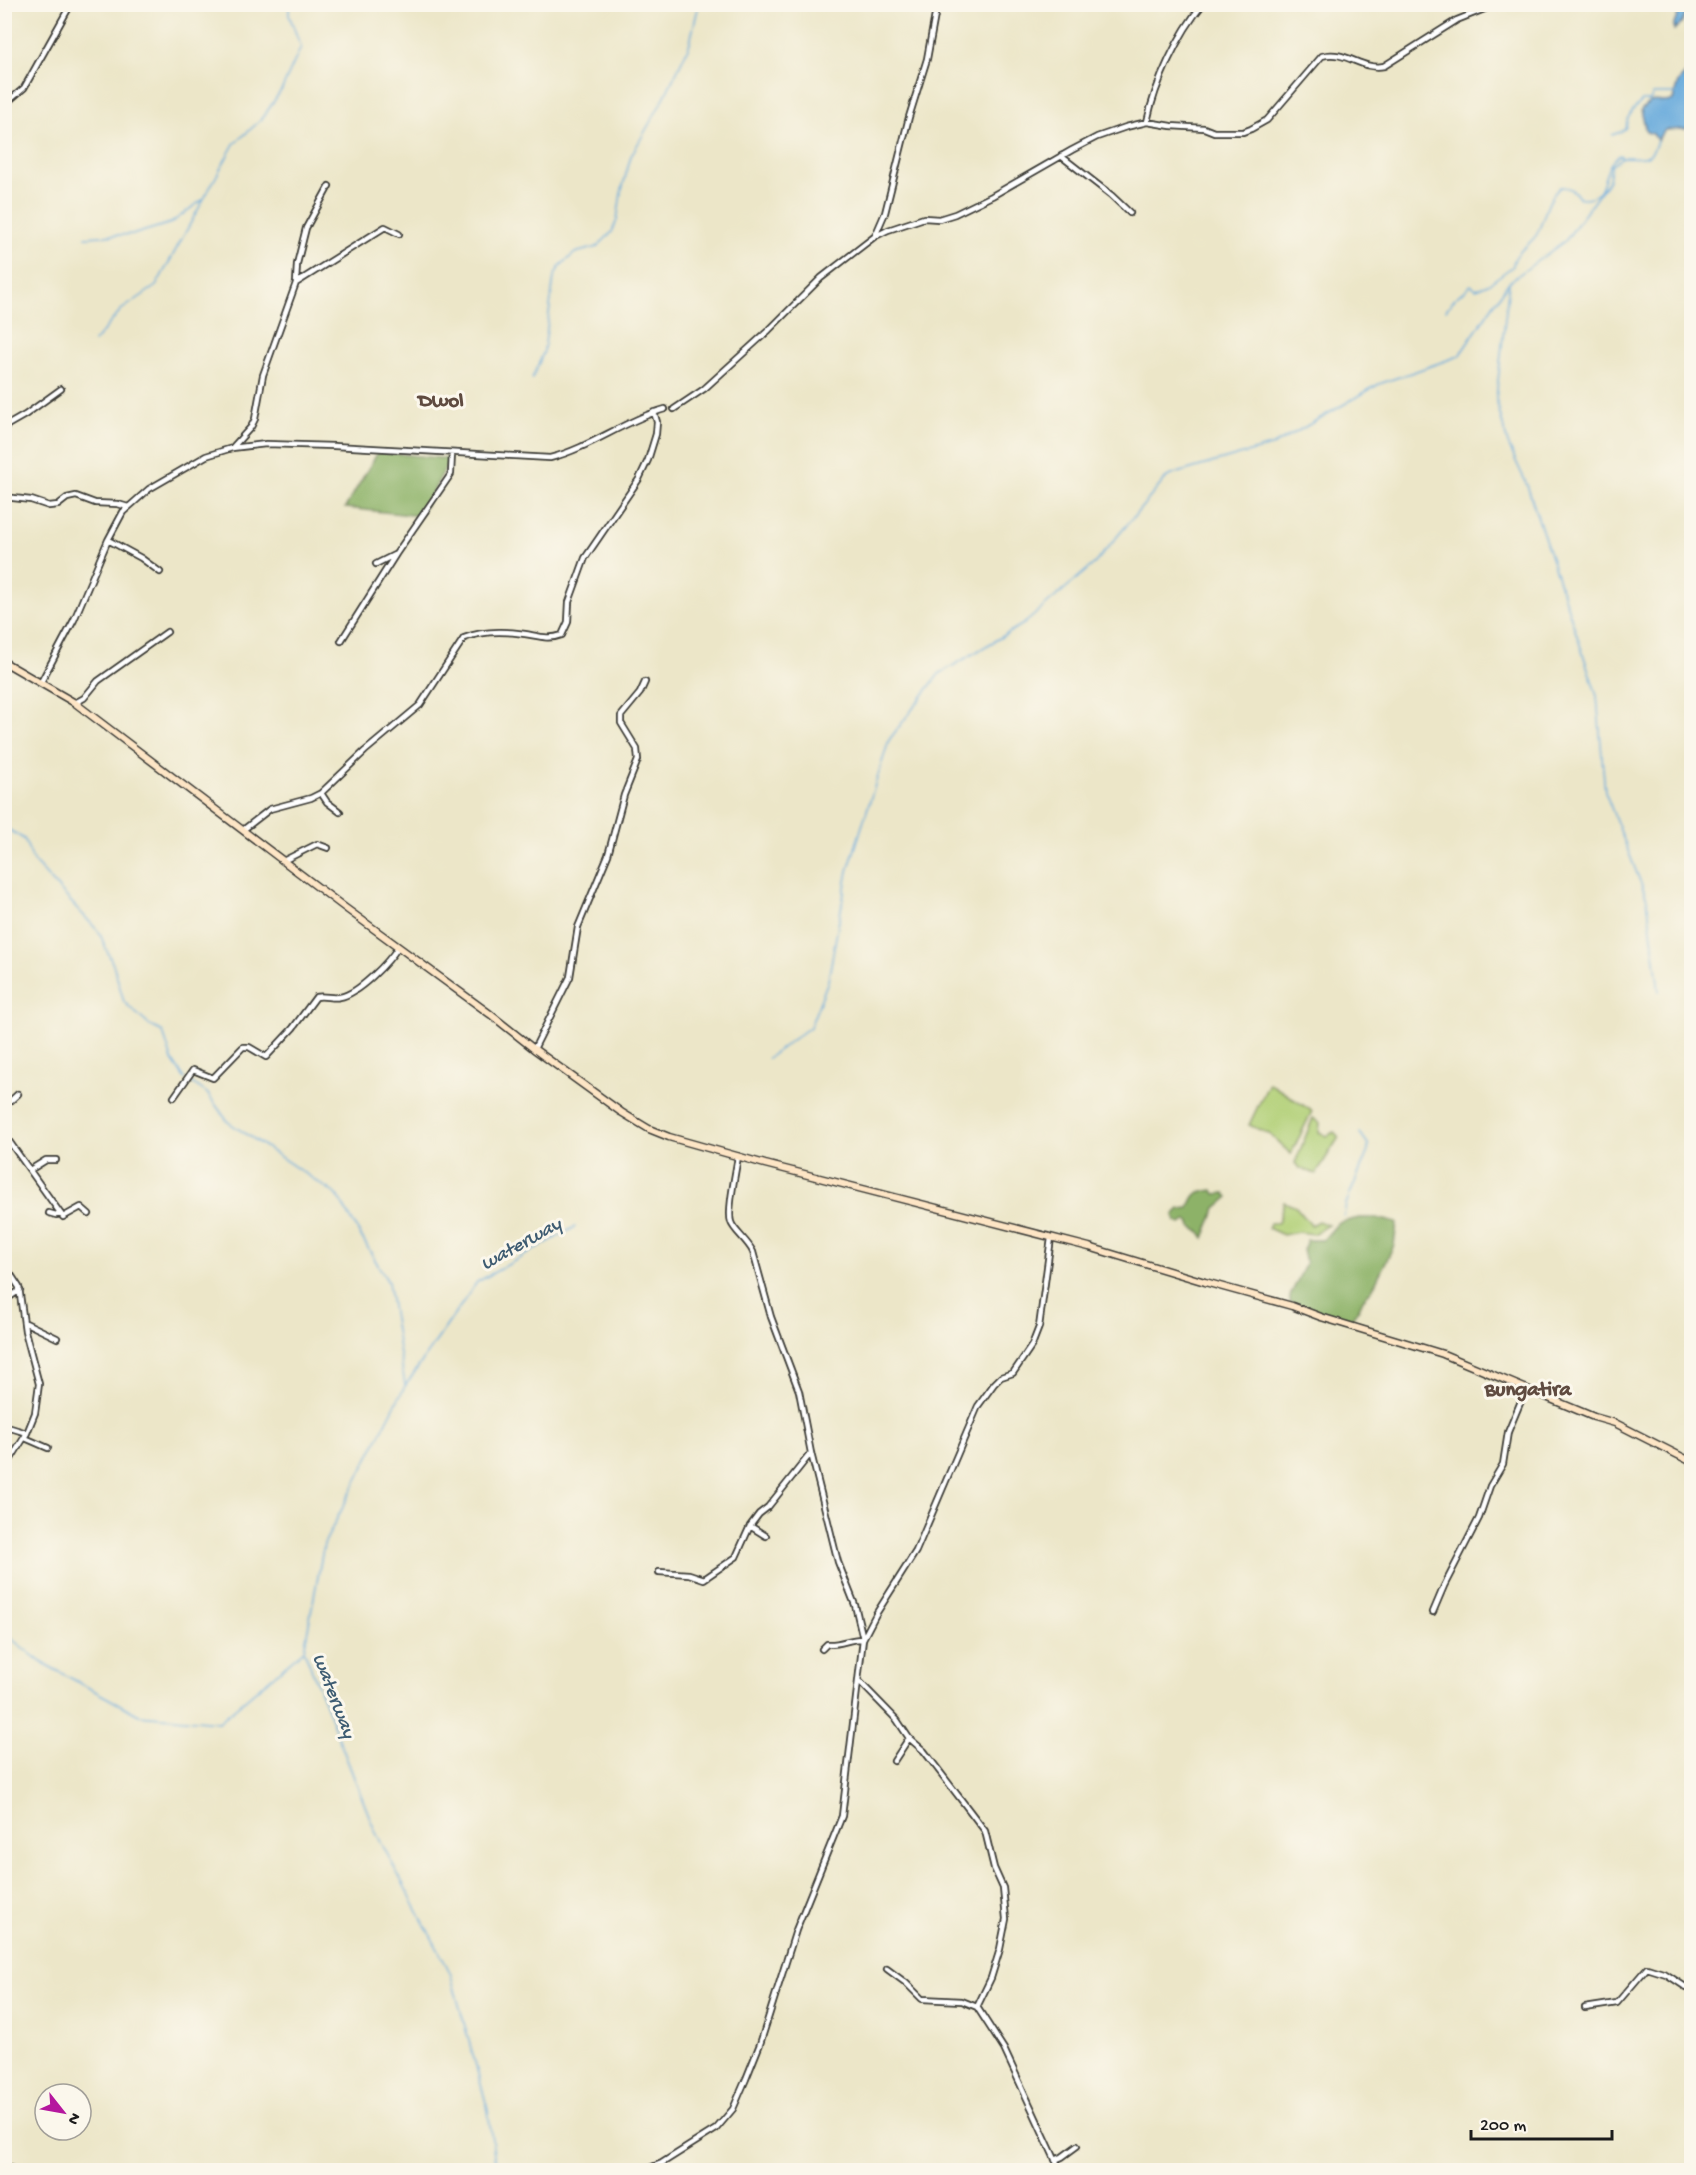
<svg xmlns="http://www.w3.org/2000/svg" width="1696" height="2175" font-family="'Gochi Hand',sans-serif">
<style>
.green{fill:#b2d078;stroke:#67764a;stroke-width:1.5}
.forest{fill:#8db268;stroke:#546742;stroke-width:1.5}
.water{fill:#67aadc;stroke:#42637c;stroke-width:1.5}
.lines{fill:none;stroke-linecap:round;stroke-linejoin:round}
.stream{stroke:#67aadc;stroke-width:1.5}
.street-casing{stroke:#3b3a36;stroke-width:8}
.secondary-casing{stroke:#3b3a36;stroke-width:9}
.street{stroke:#fff;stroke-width:4.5}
.secondary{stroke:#fde5c5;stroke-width:6}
.labels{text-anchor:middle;stroke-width:6;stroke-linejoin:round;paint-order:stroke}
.water-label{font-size:20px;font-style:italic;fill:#3e5c72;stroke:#fbf7ec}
.quarter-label{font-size:21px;font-weight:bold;fill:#5f4b40;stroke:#fbf7ec}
</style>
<rect width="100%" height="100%" fill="#fbf7ec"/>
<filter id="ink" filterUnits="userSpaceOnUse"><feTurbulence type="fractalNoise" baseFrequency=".0167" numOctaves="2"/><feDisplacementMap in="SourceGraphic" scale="12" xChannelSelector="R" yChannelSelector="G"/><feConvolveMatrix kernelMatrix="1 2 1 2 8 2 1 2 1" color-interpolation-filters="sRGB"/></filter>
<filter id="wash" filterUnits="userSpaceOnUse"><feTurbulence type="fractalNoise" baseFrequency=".008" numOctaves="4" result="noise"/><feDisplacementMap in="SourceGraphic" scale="24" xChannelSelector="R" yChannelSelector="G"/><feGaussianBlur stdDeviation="1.35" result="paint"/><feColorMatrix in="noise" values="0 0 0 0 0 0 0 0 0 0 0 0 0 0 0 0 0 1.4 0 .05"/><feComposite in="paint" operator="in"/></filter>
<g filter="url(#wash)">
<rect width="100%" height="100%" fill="#ece6c8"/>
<!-- green -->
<path class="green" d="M1269,1083L1312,1111L1291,1154L1269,1134L1249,1125Z
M1313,1118L1320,1123L1319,1132L1327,1136L1334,1132L1339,1137L1316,1174L1299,1168L1295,1163Z
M1284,1202L1296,1207L1311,1225L1318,1221L1328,1225L1313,1234L1298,1232L1283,1235L1268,1228L1270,1223H1278Z"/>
<!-- forest -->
<path class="forest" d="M378,452L450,459L420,516L345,508Z
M1213,1190L1215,1194L1225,1193L1229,1197L1216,1208L1204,1238L1200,1232L1191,1227L1190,1223L1187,1220L1181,1224L1176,1222L1174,1215L1180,1209L1189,1208C1194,1192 1197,1192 1213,1190Z
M1359,1218H1377L1397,1223L1394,1245L1372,1290L1363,1299L1359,1308L1350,1321L1298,1306L1290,1302V1296L1306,1263L1303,1250L1307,1240H1323L1338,1223Z"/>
<!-- water -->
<path class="water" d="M1673,5H1692L1691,7L1688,8L1682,23L1674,30V24L1679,12Z
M1691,64V126L1686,129L1665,130L1657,140L1653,134L1646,132L1641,110C1656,93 1658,107 1673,100L1678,82L1690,69Z"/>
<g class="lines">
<!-- stream -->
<path class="stream" d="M1612,135C1634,128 1622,124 1631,113C1634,108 1639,105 1642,101H1650L1653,94H1674
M85,237L135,234L171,223L202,200
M1509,283L1496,399L1508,444L1527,485L1597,696L1605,792L1647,899L1659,991
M1446,310L1454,299L1471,285L1476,289L1490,283L1513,266C1513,252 1532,244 1537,234C1545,217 1546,200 1560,187C1570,187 1574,190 1579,198C1602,199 1601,189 1607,171C1609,165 1614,159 1619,155L1621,156
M94,342L121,310L156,286L234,144L262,119L282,89L301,47L289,15V4
M532,379L544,351L554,277L560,266L575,253L597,247L612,232L617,220L621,193L631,156L664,98L689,46L699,4
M4,827L24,839L34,862L99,932L114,967L124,1002L149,1025L163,1032L172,1060L185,1079
M768,1058L810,1027L828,981L848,871L889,740L939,674L1025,623L1095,563L1167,477L1177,473L1274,445L1379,384L1459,356L1509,282L1566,240L1609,180L1611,166L1622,157C1641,157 1652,162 1657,140
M189,1081L207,1093L228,1122L337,1195L388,1282L405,1385
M1344,1216L1346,1204L1368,1151V1144L1360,1133
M4,1633L41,1662L139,1715L219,1722L304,1650
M496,2170L488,2110L450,1972L375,1831L304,1650L324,1544L405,1386L477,1282L575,1227"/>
</g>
</g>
<g filter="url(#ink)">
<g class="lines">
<defs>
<path id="street" d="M4,105L24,88L71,4
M1147,122C1155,83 1178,34 1203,4
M1061,156L1111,195L1130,213
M875,236L885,213L909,117L927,59L937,4
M296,283L385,227L399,234
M674,409L704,389L769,330L821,278L874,237L888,230L924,218L939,219L955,214L992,196L1072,150L1097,137L1126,127L1147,122L1171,126L1204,128L1214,132H1243L1251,129L1267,120L1322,56C1345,49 1362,71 1384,66L1457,20L1497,4
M4,427L25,415L61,389
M232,448L251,427L255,419L263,375L296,283L297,264L306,228L329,186
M4,497L31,500L49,506L58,505L67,498L76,496L95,503L118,504L128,507
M108,540L141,558L160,572
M376,564L396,554L451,474L452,453
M341,641L396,554
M41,682L74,620L108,540L123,512L149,489L206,456L232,448L266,444L334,446L550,458C590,448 625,420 665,409
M75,703L84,698L98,681L167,632
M321,793L327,802L340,812
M243,830L270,809L311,798L321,793L365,751L420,705L464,638C484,630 505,631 525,634C538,636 549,640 562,635L568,622L569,602L585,558L639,479L648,460L656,434L657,422L654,412
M283,861L317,844L328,848
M534,1049L570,977L578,927L608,855L624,795L638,760L637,749L621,723V716L640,693L645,682
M174,1097L193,1070L213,1078L243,1047H249L266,1057L293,1028L316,997C324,995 332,999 340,997C358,994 389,962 398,947
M4,1107L18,1094
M4,1134L63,1217L81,1207L89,1214
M738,1156C736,1171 727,1211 731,1222C733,1230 748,1241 753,1252L771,1317L799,1391L811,1453L838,1562L855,1605L863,1639C850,1638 842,1645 827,1644L822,1649
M30,1170L46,1160H56
M49,1213L56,1215L61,1214
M4,1264L19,1287L25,1331L39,1384L35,1413L27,1433L4,1470
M4,1301L20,1290
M26,1323L57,1338
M4,1426L27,1433
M25,1438L48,1448
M750,1526L759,1514L768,1507L811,1453
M659,1572L689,1574L704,1579L736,1557L750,1526L766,1536
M1433,1612L1444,1586L1479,1518L1490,1486L1503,1464L1508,1432L1526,1389
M860,1682L897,1720L909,1738L924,1751L985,1831L994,1868L1003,1888L1006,1919L1000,1949L991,1978L977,2007L1004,2049L1060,2170
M894,1761L909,1738
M887,1969L906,1983L922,1999L962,2001L977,2007
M1585,2008L1617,2003L1647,1968L1666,1974L1684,1986L1692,1989
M1055,2160L1062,2157L1077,2146
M4,2166L16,2170
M645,2170L662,2163L716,2129L733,2109L746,2079L760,2044L796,1930L842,1816L863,1639L876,1614L916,1551L978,1406L994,1384L1001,1377L1013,1373L1032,1345L1039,1327L1051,1238"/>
<path id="secondary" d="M4,662L75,703L344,907L490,1014L534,1049L621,1112L649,1129L669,1137L765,1164L1089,1247L1205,1282L1292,1306L1321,1317L1443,1354L1594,1417L1615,1423L1692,1462"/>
</defs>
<!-- street casing -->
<use href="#street" class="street-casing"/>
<!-- secondary casing -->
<use href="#secondary" class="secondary-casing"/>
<!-- street -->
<use href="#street" class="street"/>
<!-- secondary -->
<use href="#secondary" class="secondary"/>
</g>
</g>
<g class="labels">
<!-- water labels -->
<g class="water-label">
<text transform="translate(520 1242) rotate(-29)" y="7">waterway</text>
<text transform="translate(336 1695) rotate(69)" y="7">waterway</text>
</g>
<!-- quarter labels -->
<g class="quarter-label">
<text x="441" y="406">Dwol</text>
<text x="1528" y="1395">Bungatira</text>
</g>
</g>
<!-- margin -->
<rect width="1696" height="2175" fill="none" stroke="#fbf7ec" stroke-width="24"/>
<!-- north arrow -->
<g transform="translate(63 2112) rotate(121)"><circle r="28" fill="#fbf7ec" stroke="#a29f99" stroke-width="1.5"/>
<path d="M0-4.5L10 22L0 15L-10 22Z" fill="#b5179e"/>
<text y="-9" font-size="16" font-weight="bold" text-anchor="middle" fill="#1c1c1c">N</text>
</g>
<!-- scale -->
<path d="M1471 2130v9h141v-9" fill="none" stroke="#1c1c1c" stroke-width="3"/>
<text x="1480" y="2130" font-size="18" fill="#1c1c1c" stroke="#fbf7ec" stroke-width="4.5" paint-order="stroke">200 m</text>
</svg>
